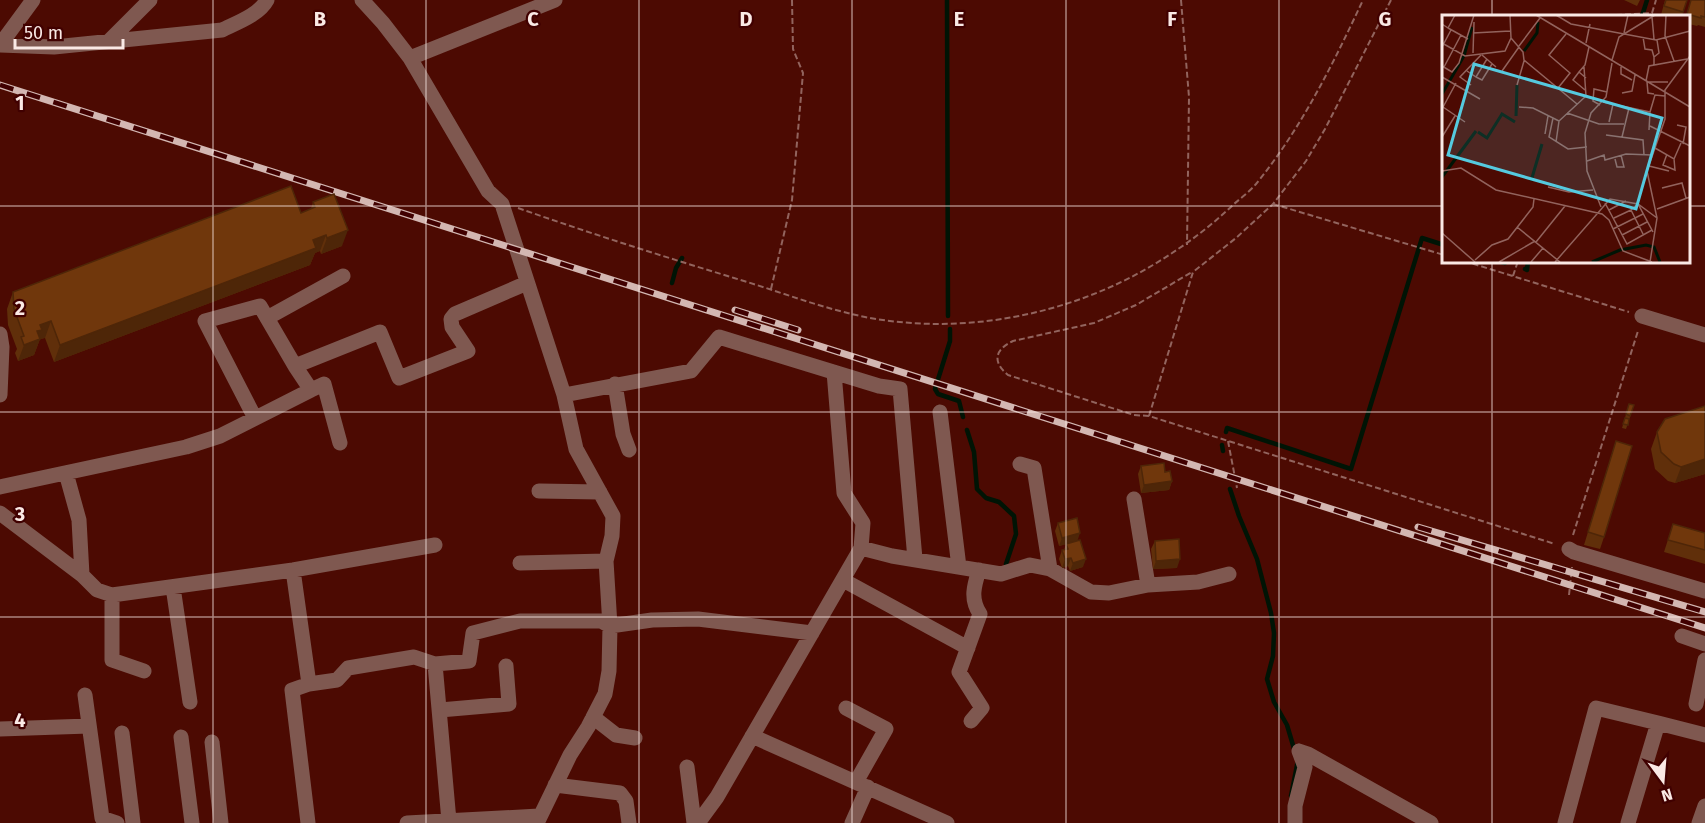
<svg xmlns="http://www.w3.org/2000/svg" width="1705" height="823" font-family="'Fira Sans',sans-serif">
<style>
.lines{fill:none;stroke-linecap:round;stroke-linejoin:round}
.stream{stroke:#001405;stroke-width:4.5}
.path{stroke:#92645e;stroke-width:2;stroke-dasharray:6 3;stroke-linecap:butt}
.minor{stroke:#7f5850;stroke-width:15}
.rail-casing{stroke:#d3b7b2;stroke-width:7}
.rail{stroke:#400000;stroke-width:4.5;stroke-dasharray:14;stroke-linecap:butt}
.wall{fill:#602f0a}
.shaded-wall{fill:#4e2608}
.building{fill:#70370c;stroke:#4e2608;stroke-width:1.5}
.grid{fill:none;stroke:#fae9e5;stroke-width:1.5;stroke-opacity:0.55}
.inset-river{fill:none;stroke:#001405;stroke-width:3}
.inset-road{fill:none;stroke:#92635d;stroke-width:1.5}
.view{fill:#55cadf;fill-opacity:0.15;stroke:#55cadf;stroke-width:3}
.inset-edge{fill:none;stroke:#fae9e5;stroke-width:3}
.grid-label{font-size:20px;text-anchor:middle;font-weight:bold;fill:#fae9e5;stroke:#400000;stroke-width:4.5;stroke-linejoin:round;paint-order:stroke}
</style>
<rect width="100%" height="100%" fill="#4c0a02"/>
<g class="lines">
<!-- stream -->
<path class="stream" d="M947,0L948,316
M1642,16L1647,0
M1498,261L1505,263
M1525,269L1527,270L1528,261
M672,283L676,268L682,258
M950,329V341L935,389L938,394L959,401L963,417
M967,430L974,452L977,489L986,498L999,502L1014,516L1016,534L1006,564
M1226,432L1227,428L1351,469L1422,238L1444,245
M1222,445L1223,451
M1230,489L1239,516L1257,559L1271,613L1274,633L1273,656L1267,679L1274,702L1287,725L1295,752
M1291,796L1298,760"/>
<!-- path -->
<path class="path" d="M1181,0L1189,97L1187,245
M1391,0L1325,129L1306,161L1273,204L1236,238L1193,272L1149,416L1555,544
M1598,16L1652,13L1656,0
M1273,204L1444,255
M518,208C589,233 662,256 734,278C778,291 821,308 865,317C963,336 1069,315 1153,265C1183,247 1209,228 1234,204C1241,198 1250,191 1256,184C1301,129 1333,64 1363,0
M1464,261L1629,312
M1513,276L1518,261
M771,289L792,200L803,73L793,49L792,0
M1149,416L1134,415L1008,375C991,361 996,349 1013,341L1094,323L1136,305L1192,272
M1228,441L1237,488
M1573,535L1638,331
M1569,595L1572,567"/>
<!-- minor -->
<path class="minor" d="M362,0L383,23L410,58L488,191L502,204L564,395L576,449L613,516L612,536L606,561L610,626L609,671L605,694L588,727L570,755L537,823
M109,41L150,0
M0,45L54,47L222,30C236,23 259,15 267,0
M0,45L33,0
M410,58L555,0
M1642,316L1705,335
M267,318L343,276
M0,334L2,347L0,395
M615,384L623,434L629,450
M311,390L324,384L340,443
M564,395L691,371L719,337L879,386L900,389L915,559
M940,412L959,567
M255,418L205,321L260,306L295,366
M1020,464L1034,468L1050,569
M66,473L79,520L82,575L97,590L112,595L293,570L435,545
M0,487L186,447L220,436L311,390L295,366L380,332L399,378L468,351L452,327L451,319L455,314L527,283
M539,491L600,492
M1134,499L1148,585
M0,513L82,575
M861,548L892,556L1001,574L1030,565L1050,569L1091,592L1109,593L1148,585L1198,582L1229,574
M1569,549L1574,552L1705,591
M520,563L606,561
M293,570L309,684L292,690L308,823
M843,580L968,648
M173,587L190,702
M112,595V660L144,671
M1682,636L1705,644
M435,664L449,821
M309,684L337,680L348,668L414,657L435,664L469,661L473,633L520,621H601L610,626L652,620L698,619L812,633
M85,695L102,818L117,823
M1696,704L1705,660
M846,708L886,729L856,782
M440,710L509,704L506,666
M593,717L616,735L635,738
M971,721L982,708L959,672L980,614C970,599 974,586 979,570
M0,729L89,726
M122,733L133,823
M752,736L947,823
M181,737L192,823
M212,742L221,823
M1299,751L1308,754L1431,823
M687,767L694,823
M555,785L620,793L626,801L629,823
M407,823L539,816
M698,823L717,797L861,548L863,523L844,493L834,372
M852,823L868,787
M1295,823V806L1305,767L1299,751
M1565,823L1596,708L1658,723
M1628,823L1658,723L1705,735
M1699,823L1705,806"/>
<defs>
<path id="rail" d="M0,85L1705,628
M735,310L798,330
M1418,527L1705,612"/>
</defs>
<!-- rail casing -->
<use href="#rail" class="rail-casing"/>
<!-- rail -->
<use href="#rail" class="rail"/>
</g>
<!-- wall -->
<path class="wall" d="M1624,0H1640L1637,6Z
M1665,0H1687L1682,16H1666L1661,15Z
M1691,0H1705V27L1698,25L1697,26L1689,24V16H1686Z
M313,202L342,246L321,254L320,251L315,253L310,265L54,362L45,338L40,339L34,355L18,361L15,353L17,349L8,325L7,309L13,292L301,213L311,209Z
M1629,404L1634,405L1626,429L1622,428Z
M1705,406V474L1675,483L1668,481L1655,469L1651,449L1657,432Z
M1616,441L1604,537L1600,549L1584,545Z
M1141,466L1165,472L1172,481L1169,490L1141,493L1138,474Z
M1058,523L1078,541L1083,567L1070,571L1068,566L1062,568L1059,559L1062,550H1064L1066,544L1059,546L1055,531Z
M1673,524L1705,533V564L1664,552Z
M1155,541L1177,568L1153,569L1151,549Z"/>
<!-- shaded-wall -->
<path class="shaded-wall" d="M348,230L342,246L321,254L327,238Z
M326,235L320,251L315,253L310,265L54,362L60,345Z
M51,321L45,338L40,339L34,355L18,361L24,345L40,325Z
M1705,459V474L1675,483L1681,467Z
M1172,481L1169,490L1141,493L1144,485Z
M1080,533L1077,542L1059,546L1062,538Z
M1071,558L1068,566L1062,568L1065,559Z
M1086,559L1083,567L1070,571L1073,563Z
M1180,559L1177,568L1153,569L1156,561Z"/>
<!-- building -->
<path class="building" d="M1666,0H1687L1683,12L1664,6Z
M1691,0H1705V17L1701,16V18L1687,14Z
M291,186L301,213L315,207L313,202L334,194L348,230L327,238L326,235L313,240L316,248L60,345L51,321L40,325L42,330L37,331L40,339L24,345L21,337L24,336L14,309L13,292Z
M1629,404L1634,405L1630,416L1626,414Z
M1705,406V459L1681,467L1674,464L1661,452L1657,432L1665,419Z
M1625,418L1629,419L1628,425L1623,424Z
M1616,441L1632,446L1604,537L1588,532Z
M1164,463L1165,472L1170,471L1172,481L1144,485L1141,466Z
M1077,518L1080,533L1062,538L1058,523Z
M1673,524L1705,533V550L1668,540Z
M1179,539L1180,559L1156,561L1155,541Z
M1080,540L1086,559L1073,563L1071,558L1065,559L1062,550L1068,549L1066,544Z"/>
<!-- grid -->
<path class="grid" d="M213,0V823M426,0V823M639,0V823M852,0V823M1066,0V823M1279,0V823M1492,0V16M0,206H1444M1688,206H1705M1492,261V823M0,412H1705M0,617H1705"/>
<!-- overview -->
<g transform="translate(1442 15)">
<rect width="248" height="248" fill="#4c0a02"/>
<path class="inset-river" d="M82,36L95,18L96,7M0,79L22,41L30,12M74,101L75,70M36,117L45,123L60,99L73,107M0,162L34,116M89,166L100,129M150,247L178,235L204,230L212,232L218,247"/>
<path class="inset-road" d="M94,0L248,92M114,0L129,9L214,25L248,16M224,0L223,21L232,46M210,2L212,24M0,9L6,13L13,0M6,13L26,24M31,18L68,16M182,18L186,0M201,22L203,34L210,35L212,42M69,23L81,37L82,45L135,89M0,28L23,41L63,36L69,23L68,0M144,28L148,9M77,31L98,3M0,32L9,15M31,38L32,7M40,40L54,52M170,45L177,22L213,0M212,50V42L217,38L215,25M0,51L10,57L17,48L32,0M2,52L19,20M179,52V59L190,65M25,56L34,62L45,44M60,56L77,32M137,57L131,65L143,75M0,62L38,84M34,62L40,65L50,49M144,63L137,57L143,50L147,32M204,66L207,51L245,44M29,70L18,62L39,40M75,70L82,46M116,73L128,58L107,40L124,19M180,78L190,76L193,60M212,79L206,78L205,67H226M161,87L208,97L213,80L223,81M158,90L151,86L152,74L165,77M1,92L23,107M77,92L91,93L117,106M0,94L14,68M125,98L157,109H182M111,103L107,122L126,134L145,132M167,107L171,89M235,110L244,112L241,129M208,111L248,131M207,115L208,97M103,119L106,101M164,120L201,125L202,140M0,122L13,101M180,122L187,93M114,127L117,106L144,81L142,52M213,133L232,144L239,128M225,139L221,150L233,155L232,144M173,144L175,152H182L179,140M145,146L162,140L163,145L184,139L210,140M207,151L227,156M0,156L19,153L54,175L160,199L167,205L181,236L210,247M106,172L127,177L151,175M220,173L240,168L244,183M163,188L185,229L210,215M159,192L145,156L143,118L149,98L164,82L170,48M215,194L248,182M167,195L184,186M172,203L189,195M75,212L118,247M171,214L201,199M0,218L33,247M201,219L189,195L196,189L215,203M180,220L205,207M94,227L123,191M33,245L50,230L66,224L91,192L92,184M57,247L93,226M89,247L101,233M113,247L168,184L196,189L211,217M208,247L215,203L205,156L223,104V75L248,41"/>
<path class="view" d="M32,49L220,103L194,194L6,140Z"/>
<rect width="248" height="248" class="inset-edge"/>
</g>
<g class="grid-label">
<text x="320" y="26">B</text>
<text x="533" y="26">C</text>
<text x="746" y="26">D</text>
<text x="959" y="26">E</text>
<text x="1172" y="26">F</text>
<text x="1385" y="26">G</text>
<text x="20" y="110">1</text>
<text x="20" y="315">2</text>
<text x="20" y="521">3</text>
<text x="20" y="727">4</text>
</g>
<!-- north arrow -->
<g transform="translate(1663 781) rotate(164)" stroke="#400000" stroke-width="4.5" paint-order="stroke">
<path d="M0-4.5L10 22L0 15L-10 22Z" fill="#fae9e5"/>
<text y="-9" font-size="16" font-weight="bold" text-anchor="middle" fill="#fae9e5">N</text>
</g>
<!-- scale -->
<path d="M15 39v9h108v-9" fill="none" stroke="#fae9e5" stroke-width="3"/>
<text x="24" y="39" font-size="18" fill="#fae9e5" stroke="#400000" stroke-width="4.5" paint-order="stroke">50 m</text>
</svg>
